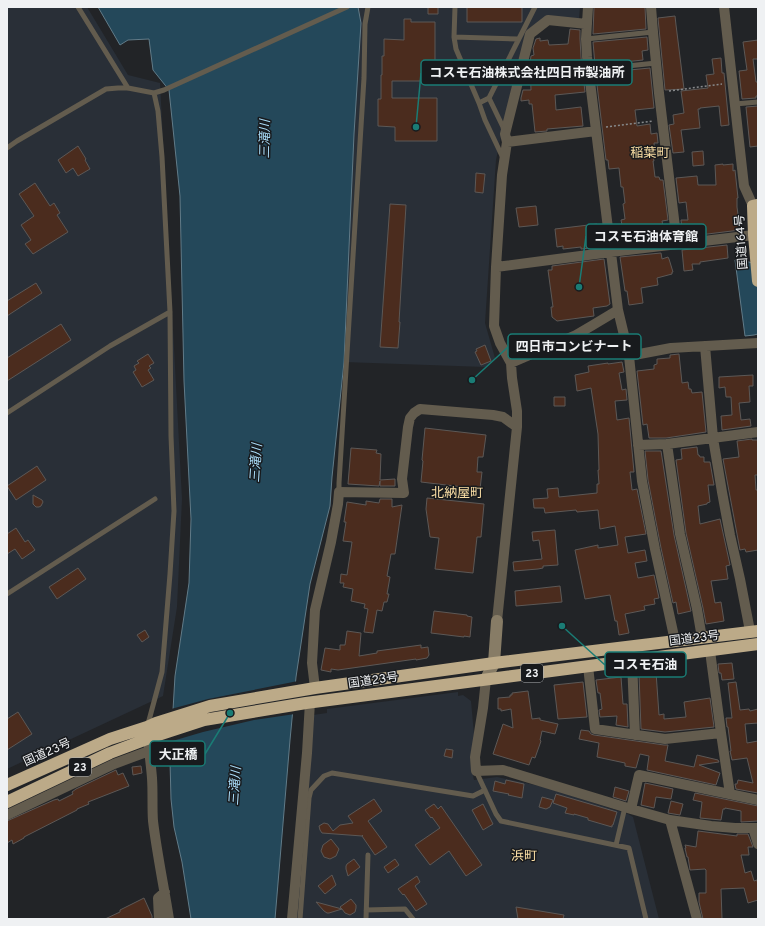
<svg xmlns="http://www.w3.org/2000/svg" width="765" height="926" font-family="Overpass,'Noto Sans JP',sans-serif">
<style>
.built{fill:#292f37}
.water{fill:#24485a;stroke:#617b88}
.pier{fill:#222427}
.building{fill:#4b2c1e;stroke:#5c5856}
.lines{fill:none;stroke-linecap:round;stroke-linejoin:round}
.path{stroke:#87898b;stroke-width:1.5;stroke-dasharray:2 2;stroke-linecap:butt}
.lane{stroke:#635c4e;stroke-width:5}
.street{stroke:#635c4e;stroke-width:10}
.secondary{stroke:#877c66;stroke-width:12}
.highway{stroke:#bcaa88;stroke-width:12}
.labels{text-anchor:middle;stroke-width:3;stroke-linejoin:round;paint-order:stroke}
.shield{fill:#181a1d;stroke:#aeb0b3;stroke-width:1}
.shield-label{font-size:11px;font-weight:bold;fill:#eff1f3}
.street-label{font-size:12px;fill:#eff1f3;stroke:#181a1d}
.water-label{font-size:13px;font-style:italic;fill:#aaddf9;stroke:#181a1d}
.neighbourhood-label{font-size:13px;fill:#fbdfa5;stroke:#181a1d}
.leader{fill:none;stroke:#1a7c75;stroke-width:1.5}
.callout-dot{fill:#1a7c75;stroke:#181a1d;stroke-width:1.5}
.callout{fill:#181a1d;stroke:#1a7c75;stroke-width:1.5}
.callout-label{font-size:13px;text-anchor:middle;font-weight:bold;fill:#eff1f3}
</style>
<rect width="100%" height="100%" fill="#222427"/>
<!-- built -->
<path class="built" d="M7,7H87L128,75L160,83L182,499L177,607L163,696L7,769Z
M358,7H580L579,19L531,28L517,63L496,160L485,323L495,358L485,367L344,362L354,134L361,23Z
M458,692V696L463,695L471,701L474,734L471,767L474,780L497,777L544,787L628,814L633,817L659,919H295L313,715L327,713V709Z"/>
<!-- water -->
<path class="water" d="M98,7H358L361,23L354,134L344,362L332,477L330,506L310,584L296,677L290,740L275,919H191L182,862L174,827L171,799L170,761L175,676L189,583L191,519L184,381L180,196L169,90L153,70L149,39L128,40L120,45Z
M742,257L744,261L758,264V334L754,335L745,336L735,260Z"/>
<!-- pier -->
<path class="pier" d="M298,681L295,714L254,720L203,732L169,742L171,709L208,699Z"/>
<!-- building -->
<path class="building" d="M428,7H438V14H428Z
M467,7H522V22H467Z
M594,7H645L646,29L593,34Z
M675,16L676,25L684,89L665,90L658,18Z
M404,19H411V22H435V81H392V98H437V141H395V127L378,126V99H381V75H382V56H384V39L404,40Z
M570,29L580,30V39L581,57L585,92L555,95L556,110L581,107L583,126L547,129V131L535,132L532,104H529V100L521,101V98L523,90H531L530,63L531,56L534,55L533,48L536,39L540,38V41L548,40L549,45L568,44Z
M647,37L648,50L642,51L643,60L595,65L593,42Z
M758,40V59H753L756,82H758V96H756V98L742,99L739,71L747,70L743,42Z
M721,58L722,73H724L729,125L721,126L719,106L700,108V109H698L700,128L681,130L684,152L673,153L669,125L674,124L673,115L684,113L681,91L708,88L706,75L714,74L712,59Z
M650,68L654,108L635,110L637,126L650,124L651,134L657,133L658,143H654L655,156H653L654,161H653L655,177H659L660,180H663L668,220L662,221L665,236L624,240V242L617,243L615,226L622,225L621,220L625,219L623,204L625,203L623,187H621L619,168L609,169L608,160H606L597,85L611,83L609,72Z
M758,106V146L750,147L746,107Z
M78,146L86,159L85,160L90,169L78,176L73,168L66,173L58,160Z
M703,151L704,165L693,166L692,152Z
M723,164V165L733,164V171L735,170L738,198H737V207L740,230L683,237L681,220H688L686,202L679,203L676,178L697,176L698,185H716L715,165Z
M476,173L485,174L483,193L475,192Z
M35,183L50,206L54,203L60,213L57,215L68,232L33,254L25,244L31,240L21,225L34,216L19,194Z
M390,204L406,205L399,322H400L398,348L380,347Z
M536,206L538,225L519,227L516,208Z
M597,224L600,247L581,249V247L563,249V246L557,247L555,229Z
M727,245L728,258L700,262V264H692L693,270L684,271L682,250Z
M661,253L662,259L668,257L669,259L673,272H672V274L657,278L658,285L641,288L643,303L629,305L627,291H625L620,257Z
M604,259L610,304L607,306L593,308L594,316L557,321L552,317L551,307H553L548,270H552V266Z
M36,283L42,293L7,316V301Z
M61,324L71,340L7,381V358Z
M485,345L491,361L481,365L475,352L477,351L476,349Z
M148,354L154,363L149,366L151,368L148,370L154,380L142,387L133,372L136,370L134,366L139,363L137,361Z
M679,354L682,383L688,382L689,389H691L692,393L702,392L706,432L666,438H649L647,424L643,425L637,371L654,369V365L657,364V359L670,358V355Z
M622,362L624,372L619,373L622,390L626,389L627,400L615,401L617,420L629,418L634,472H630L632,490L637,489L646,534L625,537L628,553L645,550L647,561L635,563L638,578L654,575L659,598L654,599L655,604L644,606L645,610L625,614L629,633L619,635L617,621H615L610,595L585,599L575,550L598,545V548L618,545L615,526L600,529L598,510L577,512L576,510L545,513L544,508H534L533,499L548,498L547,489L558,488L559,497L597,493V484H599L598,470H599L598,434L591,388L577,391L575,375L589,372L588,366L608,363V364Z
M753,375V386H749L750,402L739,403L741,420L750,419L751,426L722,430L721,416L732,415L731,397H726L725,387L719,388V377Z
M554,397H565V406H554Z
M425,428L486,435L483,457H478L477,472H482L480,489L421,482L423,461L422,460Z
M752,439V440H758V475H755L756,490H758V550L746,552L745,549L740,550L723,459L739,457L737,441Z
M697,447L698,455H699L700,457H704V462H710L714,485H708L710,502L707,503V504L698,506L700,524L720,519L730,565L726,566L728,579L711,581L715,603L721,602L724,621L706,624L703,608L686,533L676,460L682,459L681,449Z
M351,448L377,450L376,453L381,454L380,480L395,479V486H380V481L379,486L348,484Z
M645,451H661L674,535L691,611L678,614L676,602L673,603L661,548L648,480Z
M37,466L46,480L16,500L7,486Z
M33,495L42,500L43,502L41,506L39,507H36L33,504Z
M427,498L484,504L481,537H477L473,573L435,569L439,538L430,537L426,509Z
M380,499H392V507L402,505L395,554H391L387,576L390,577L387,594H389L387,602H384L382,611L377,610L373,633L364,632L368,609L364,608L365,604L351,601L353,589L343,587L344,583H340L341,574L347,575L352,542L343,541L346,522H344L347,502L366,505V501L379,503Z
M16,528L25,542L28,540L35,550L22,559L15,549L7,554V534Z
M555,530L558,565L543,566V568L538,569L514,571L513,562L542,559L539,540L533,541L532,532Z
M78,568L86,579L57,599L49,587Z
M560,586L562,602L516,606L515,591Z
M434,611L467,615V616L472,617L470,637L464,636V637L431,633Z
M145,630L149,637L142,642L137,635Z
M347,631L361,633L359,656L377,653V651L421,645V648L428,647L429,655L427,658L416,660V659L338,670L331,669V672L321,670L325,648L340,650V645H345Z
M732,663L734,679L722,680L721,673H719L718,664Z
M656,672L659,715L664,714V719L686,717L684,702L710,698L714,727L665,732L641,729L639,674Z
M621,677L623,704H627L628,727L616,725L617,716L600,717L599,710L602,709L600,693H598L596,680Z
M583,682L587,717L558,719L554,685Z
M736,682L740,710L749,709L750,711L758,709V723L745,724L747,743L758,741V793L736,789L735,784H737L738,780L753,783L747,758L732,760L730,751H731L728,727H727L726,718H732L728,683Z
M528,691L532,719L540,718V720L558,724L555,734L542,731L540,740L541,741L535,758L532,757L529,765L493,754L503,724L513,728L511,709L501,711V709H498V698L510,697V695H512V693Z
M18,712L32,734L7,750V719Z
M581,730L589,731L591,734L594,735L664,745H668L665,761L694,767L697,755L718,760L719,762L699,765L720,773L716,785L647,770L649,756L640,754L636,768L625,766V763L597,757L599,743L579,739Z
M446,749L453,750L452,758L444,756Z
M141,766L142,773L133,775L132,767Z
M116,770L118,775L123,773L129,786L88,802L89,804L77,809V810L24,837V838L13,844L12,840L7,843V821L54,800L58,799L59,801L73,794L72,792L76,789Z
M506,780L524,784L522,798L508,795L509,794L493,791L495,781L505,784Z
M645,783L673,789L671,799L656,797L654,808L641,805Z
M615,787L629,791L626,801L613,797Z
M695,793L758,806V821L741,822V811L725,808V809H723L721,820L700,818L702,802L693,800Z
M556,794L617,812L613,825H612V827L588,820V818L574,814V815L565,813L567,808L553,803Z
M542,797L553,800L550,807L546,809L539,807Z
M374,799L382,811L368,821L387,847L375,855L362,836L363,835L362,836L322,833L320,830L319,826L324,823L328,824L333,831L340,825L353,823L348,816Z
M671,801L683,804L680,815L668,813Z
M434,804L438,809L441,806L482,865L466,876L449,851L430,865L415,845L440,828L432,817L431,818L425,810Z
M483,804L493,824L483,830L472,810Z
M698,831L737,836V834H748L753,847H748L749,855H741L745,873L751,871L754,881L757,880L758,885V900L748,903L744,888L721,889L722,919H703L699,902V893H706V870L705,869L690,870L688,857H687L685,848H686L685,845L696,847Z
M331,839L339,849L336,856L330,859L324,857L321,851L323,845Z
M354,859L360,867L348,876L346,869V866L347,864Z
M395,859L399,865L388,873L384,867Z
M332,875L336,885L325,894L318,886Z
M417,876L420,882L415,886L427,904L416,911L404,894L403,895L398,889Z
M144,898L152,916V919H105L120,912V910Z
M351,899L356,905V908L355,912L350,915L345,913L342,909L329,913H327L324,911L316,902L342,909L340,907Z
M516,907L564,915L563,919H518Z"/>
<g class="lines">
<!-- path -->
<path class="path" d="M669,91L722,84
M606,127L653,121"/>
<!-- lane -->
<path class="lane" d="M78,7L128,88
M455,7L454,37L456,49L479,103L485,120L503,158
M454,37L518,39
M586,39L653,32
M589,70L656,63
M489,98L503,127L504,132
M479,103L489,98L535,7
M735,104L758,102
M7,148L17,141L106,89L118,88H128L154,93L164,90L347,7
M7,413L110,346L170,312
M339,492V483L364,78L365,24L368,7
M7,594L155,499
M148,724L162,672L170,574L174,511L171,436L170,312L162,157L158,111L154,93
M476,771L496,814L501,821L629,848L646,919
M616,845L625,807
M366,910L405,909L413,919
M300,919L309,798L311,790L324,776L332,773L473,796L485,790
M366,919L368,855"/>
<!-- street -->
<path class="street" d="M588,7L586,39L587,57L618,310L629,356L642,481L655,549L675,641
M651,7L653,32L659,93L677,244
M724,7L744,186L753,206
M507,142L596,131
M496,267L611,252L754,235
M705,346L713,438L722,492L730,535L740,579L750,631
M629,356L671,348L758,343
M511,363L576,335L593,325L618,310
M667,444L680,534L697,609L702,638
M638,445L667,444L758,432
M497,621L517,427V411L512,378L511,363L500,343L494,326L496,267L502,175L507,142L505,134L530,34L548,20L587,24
M710,651L721,733L730,794
M632,660L635,735
M588,666L595,729L665,739L721,733
M486,679L483,708L475,757L476,771L503,770L631,809L670,820L711,826L735,828H758
M315,688L312,663L315,610L331,542L338,504L339,492L404,493L402,479L408,427L410,418L414,413L420,409L493,415L503,417L517,427
M148,738C149,752 151,765 152,778C153,793 152,807 153,821C157,854 164,887 169,919
M631,809L639,775L758,800
M7,815L114,764L149,751
M670,820L697,919
M753,828L758,844
M159,919L158,898L165,892
M292,919L307,753L310,702"/>
<!-- secondary -->
<path class="secondary" d="M486,679L494,663L497,621"/>
<!-- highway -->
<path class="highway" d="M758,205L753,206L754,235L758,281
M7,785L110,739L147,727L156,723L210,706L315,688L494,663L758,631
M7,802L110,753L155,736L204,720L306,703L758,644"/>
</g>
<g class="labels">
<!-- shield labels -->
<g class="shield">
<rect x="521" y="664" width="22" height="18" rx="3"/>
<rect x="69" y="758" width="22" height="18" rx="3"/>
</g>
<g class="shield-label">
<text x="532" y="677">23</text>
<text x="80" y="771">23</text>
</g>
<!-- street labels -->
<g class="street-label">
<text transform="translate(741 242) rotate(-94)" y="4">国道164号</text>
<text transform="translate(694 638) rotate(-7)" y="4">国道23号</text>
<text transform="translate(373 680) rotate(-8)" y="4">国道23号</text>
<text transform="translate(47 752) rotate(-24)" y="4">国道23号</text>
</g>
<!-- water labels -->
<g class="water-label">
<text transform="translate(264 139) rotate(-89)" y="5">三滝川</text>
<text transform="translate(255 463) rotate(-86)" y="5">三滝川</text>
<text transform="translate(234 786) rotate(-86)" y="5">三滝川</text>
</g>
<!-- neighbourhood labels -->
<g class="neighbourhood-label">
<text x="650" y="157">稲葉町</text>
<text x="457" y="497">北納屋町</text>
<text x="524" y="860">浜町</text>
</g>
</g>
<!-- callouts -->
<path class="leader" d="M416 127L421 73M579 287L586 236M472 380L508 347M562 626L605 665M230 713L205 754"/>
<g class="callout-dot">
<circle cx="416" cy="127" r="4"/>
<circle cx="579" cy="287" r="4"/>
<circle cx="472" cy="380" r="4"/>
<circle cx="562" cy="626" r="4"/>
<circle cx="230" cy="713" r="4"/>
</g>
<g class="callout">
<rect x="421" y="60" width="211" height="25" rx="4"/>
<rect x="586" y="224" width="120" height="25" rx="4"/>
<rect x="508" y="334" width="133" height="25" rx="4"/>
<rect x="605" y="652" width="81" height="25" rx="4"/>
<rect x="150" y="741" width="55" height="25" rx="4"/>
</g>
<g class="callout-label">
<text x="527" y="77">コスモ石油株式会社四日市製油所</text>
<text x="646" y="241">コスモ石油体育館</text>
<text x="574" y="351">四日市コンビナート</text>
<text x="645" y="669">コスモ石油</text>
<text x="178" y="759">大正橋</text>
</g>
<!-- border -->
<rect width="765" height="926" fill="none" stroke="#eff1f3" stroke-width="16"/>
</svg>
